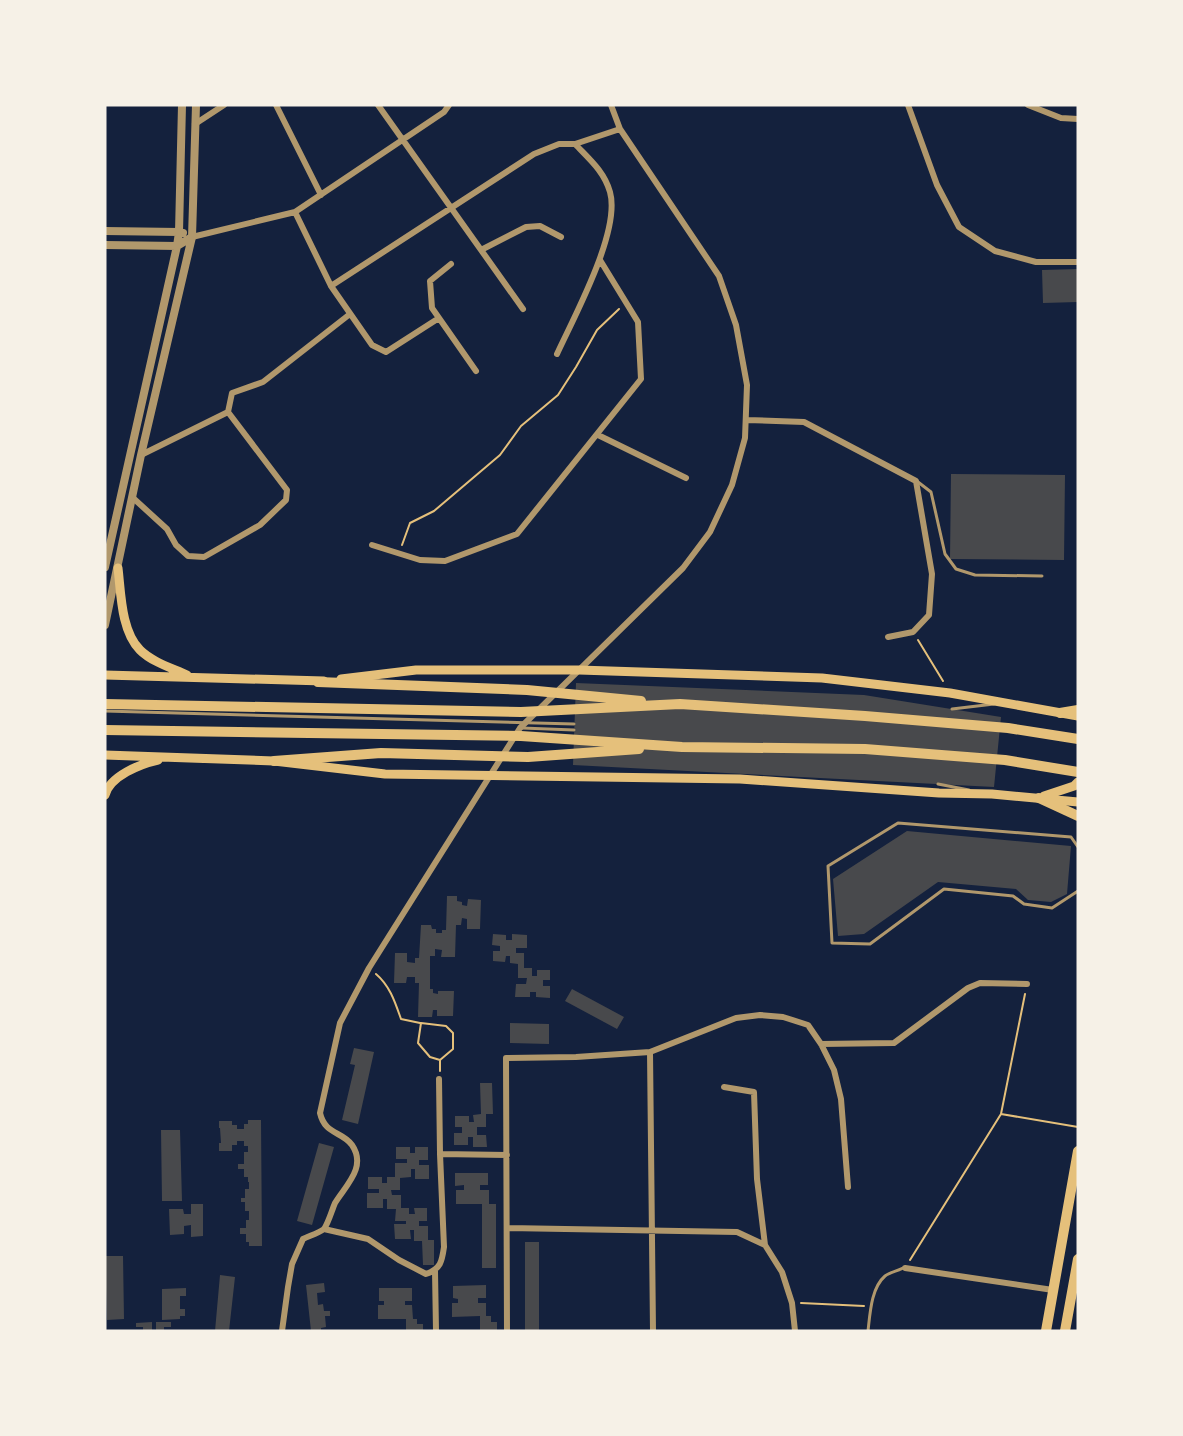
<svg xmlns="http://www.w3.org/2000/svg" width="1183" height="1436" font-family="Commissioner,sans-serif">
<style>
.building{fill:#48494c}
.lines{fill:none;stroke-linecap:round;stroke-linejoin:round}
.path{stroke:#e5c07b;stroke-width:2}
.service{stroke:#b1986c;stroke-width:3}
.minor{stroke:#b1986c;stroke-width:6}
.tertiary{stroke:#b1986c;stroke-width:8}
.secondary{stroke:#e5c07b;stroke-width:9}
.primary{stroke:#e5c07b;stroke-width:10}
.trunk{stroke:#e5c07b;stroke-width:10}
</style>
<rect width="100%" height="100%" fill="#14213d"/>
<!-- building -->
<path class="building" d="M1078,269V302L1043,303L1042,270Z
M951,474L1065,475L1064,560L950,559Z
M576,683L864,695L1001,717L994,787L573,765Z
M907,831L1071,846L1067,894L1051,902L1028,900L1016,889L938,882L864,934L838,936L833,879Z
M447,896H457V901L462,902V905L467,906L468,899L481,900L480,929H467V919L462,918L461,925H456L455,957H441L442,950L435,949V956H430V989H433V993L438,994V991H454L453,1016H437V1010H433L432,1017H418L419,983H415V977H407L406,983H394L395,953H407V962L415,963V958H419L421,925H431L432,929H436V933H442V930H446Z
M493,934L506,935V940H512V934L527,935V948H516V953H524V968H532V976H537V970H550V980H543V986H550V998L536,997V992H530V997H515L516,984H526L527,978H518V964L510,963V956H506L505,962L493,961V951H500V946L492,945Z
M572,989L624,1017L617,1029L565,1001Z
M510,1023L549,1024V1044L510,1043Z
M354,1048L374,1052L358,1124L342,1120L355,1065L350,1064Z
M480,1083H492L493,1114H486V1127H477V1135H486L487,1147H473V1137H468V1145H454V1133H462V1127H455V1116H469V1122H474L473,1115L481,1114Z
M248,1120H261L262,1246H249V1242H246V1234H240V1228H246V1220H249V1211H245V1202H241V1198H245V1189H249V1182H248V1177H244V1169H238V1164H244V1152H248V1146H244V1141H237V1145H232V1151H219V1143H221L220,1128H219V1121H232V1125H237V1129H244V1124H248Z
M161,1130H180L182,1201H162Z
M319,1143L334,1147L312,1225L297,1221Z
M396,1147H410V1153H415V1147H428V1160H419V1165H429V1179H415V1169H411V1177L400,1178V1190H391L392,1195H401V1208H409V1214H415L414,1208H427V1221H419V1226H428V1240H434V1265H423L422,1241H414V1230H410L411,1239H395L394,1224H406V1221H395L396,1209H387V1199H383V1208H367V1193H379V1189H368V1177H382V1183H387V1177H395V1163H407V1159H396Z
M455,1173H488V1185H480V1190H489V1204H496V1268H482V1204H456V1190H464V1185L455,1186Z
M191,1204H203V1236L191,1237V1225L184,1226V1234L170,1235L169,1209H183L184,1214H191Z
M525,1242H539V1331H525Z
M105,1256H123L124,1319L107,1320Z
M220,1275L235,1277L229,1331H215Z
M324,1283L325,1292L317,1293L318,1305L323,1304L324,1311H330V1316H325L326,1327L321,1328V1331H311L306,1285Z
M486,1285V1298H478V1303H486V1316H491V1322H497V1331H480V1316L452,1317V1303H458V1299L453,1298V1286Z
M186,1288V1296H180V1309H185V1316H180V1319L162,1320V1289Z
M379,1288H412V1301H405V1305H412L413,1319H417V1324H423V1331H406V1319H378V1305H384V1301H379Z
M152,1322V1331H143V1327H136V1323Z
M156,1322H171V1327H164V1331H156Z"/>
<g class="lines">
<!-- path -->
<path class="path" d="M402,545L410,523L434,511L500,455L521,426L558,395L576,367L597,330L619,309
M918,640L943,681
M376,974C390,986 395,1002 401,1019L420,1023
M440,1071V1060L453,1049V1033L446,1026L421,1023L418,1043L430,1057L440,1060
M1001,1114L1078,1127
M910,1260L1001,1114L1025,994
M801,1303L864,1306"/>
<!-- service -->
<path class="service" d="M918,482L931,492L945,554L956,569L975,575L1042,576
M952,709L994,704
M105,711L574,724
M522,728L574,730
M938,784L969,790
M1078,847L1071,837L898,823L828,866L832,943L870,944L944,889L1013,896L1024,904L1052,908L1078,891
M868,1331C870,1314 871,1288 885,1276C890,1272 898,1271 903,1268"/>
<!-- minor -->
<path class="minor" d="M276,105L321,195
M378,105L523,309
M908,105L937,185L959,227L995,251L1036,262H1078
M1028,105L1061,118L1078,119
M195,124L224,105
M575,144L620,129
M295,212L331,286L372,345L386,352L439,318
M192,237L295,212L444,112L449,105
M481,250L526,227L540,226L561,237
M451,264L430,281L432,308L476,371
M331,286L534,154L559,144H575C589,159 604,171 610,192C621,231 574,317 557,354
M746,420L804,422L916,481L932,574L929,615L913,632L888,637
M598,435L686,478
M141,455L228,412
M132,497L167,529L176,545L188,556L204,557L260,525L286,500L287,490L228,412L232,393L263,382L350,314
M372,545L420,560L445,561L517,534L641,379L638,322L600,260
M821,1044L894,1043L968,988L980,983L1027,984
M650,1052L653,1331
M439,1079L440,1154
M724,1087L754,1092L757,1179L765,1245L782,1272L792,1303L795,1331
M507,1228L737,1232L765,1245
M324,1229L368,1239L399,1260L426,1274C441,1269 442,1261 444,1247L440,1154L507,1155
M905,1268L1053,1290
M435,1271L436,1331
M282,1331L288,1287L292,1264L303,1239C309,1236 319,1233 324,1229C328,1224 332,1210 335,1203C346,1185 367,1167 352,1145C342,1131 325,1135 320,1113L340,1023L369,968L520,728L683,568L710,532L732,485L745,438L747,385L736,325L719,276L620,129L611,105
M507,1331L506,1058L576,1057L650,1052L736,1018L760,1015L783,1017L808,1025L821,1044L834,1070L841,1099L848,1187"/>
<!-- tertiary -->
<path class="tertiary" d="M105,231L179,232L183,233
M105,245L177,246L192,237
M105,567L177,246L179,232L182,105
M105,625L141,455L192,237L196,105"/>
<!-- secondary -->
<path class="secondary" d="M118,568C121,593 121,631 140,650C152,662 172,668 187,675
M105,675L324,681
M341,679L416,670H579L822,678L950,693L1078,716
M105,755L274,761L385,774L740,779L939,793L992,794L1078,802
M105,795C110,776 140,764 158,760
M1044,796L1074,786L1078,782"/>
<!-- primary -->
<path class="primary" d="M1060,713L1078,710
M1039,798L1078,816
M1046,1331L1078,1151
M1065,1331L1078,1259"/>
<!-- trunk -->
<path class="trunk" d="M318,682L527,690L641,701
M105,704L521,712L680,704L865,716L1008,728L1078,739
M105,730L521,736L682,747L865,749L1005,760L1078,772
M274,761L381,753L528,757L639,749"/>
</g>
<!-- border -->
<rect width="1183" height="1436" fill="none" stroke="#f6f1e7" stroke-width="213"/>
</svg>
